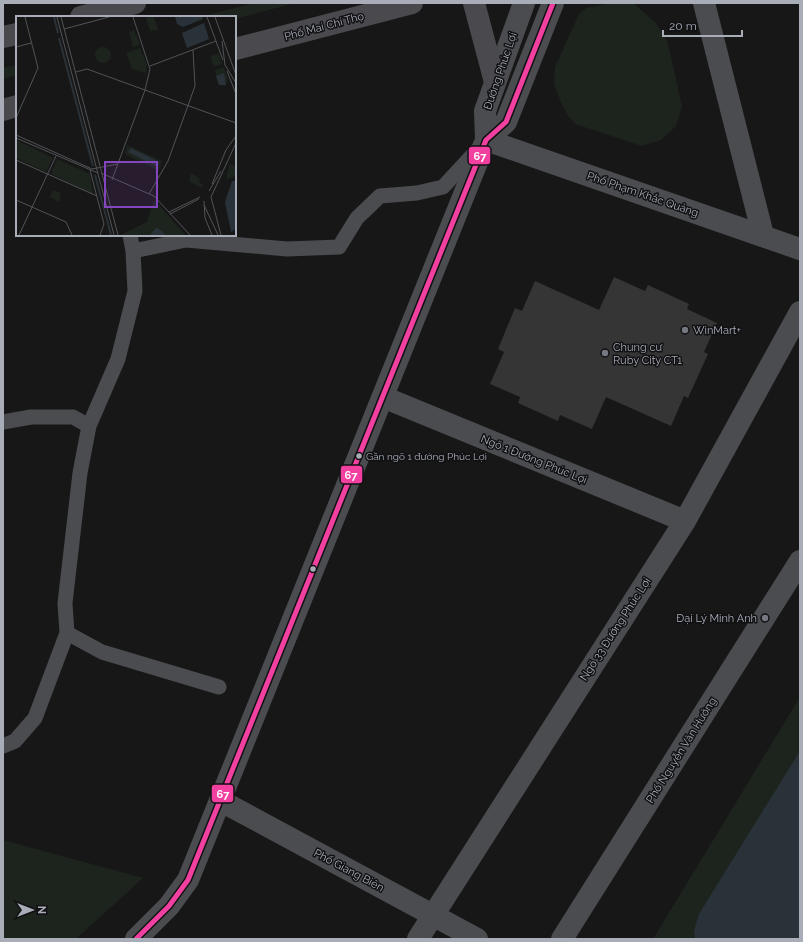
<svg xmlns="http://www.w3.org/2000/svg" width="803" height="942" font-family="Raleway,sans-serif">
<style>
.green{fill:#1d241e}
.water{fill:#2a3239}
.building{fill:#353536}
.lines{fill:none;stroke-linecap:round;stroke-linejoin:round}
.service{stroke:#4b4c50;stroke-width:15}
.minor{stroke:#4b4c50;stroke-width:22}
.tertiary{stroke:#4b4c50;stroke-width:22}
.secondary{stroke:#4a4a4e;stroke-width:22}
.bus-1-casing{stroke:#111113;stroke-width:8}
.bus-1{stroke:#f240a1;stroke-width:5}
.poi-dot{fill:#757880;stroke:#111113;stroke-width:1.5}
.bus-dot{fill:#a8adb8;stroke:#111113;stroke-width:1.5}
.labels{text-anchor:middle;stroke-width:3;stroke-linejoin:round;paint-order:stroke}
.bus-label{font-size:10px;fill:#a8adb8;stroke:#111113;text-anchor:start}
.street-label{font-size:11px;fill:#a8adb8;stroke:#111113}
.poi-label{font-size:11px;fill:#a8adb8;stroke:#111113;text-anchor:start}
.inset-river{fill:none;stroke:#2a3239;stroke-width:2}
.inset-road{fill:none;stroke:#515357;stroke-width:1}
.view{fill:#8446be;fill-opacity:0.15;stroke:#8446be;stroke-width:2}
.inset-edge{fill:none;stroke:#a8adb8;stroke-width:2}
.line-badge{stroke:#111113;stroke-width:1.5}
.badge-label{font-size:11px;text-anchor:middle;font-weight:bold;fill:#fff}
</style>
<rect width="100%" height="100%" fill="#171717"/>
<!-- green -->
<path class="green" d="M254,3H295L235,19V17H200Z
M611,3H633L655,22L663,33L668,44L682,106L676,126L661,140L642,146L575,124L568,116L560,100L554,84L555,67L579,14L586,8Z
M17,65V75L3,79V68Z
M800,697V939H653Z
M3,840L143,878L76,939H3Z"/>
<!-- water -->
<path class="water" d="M800,751V939H695L694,931L699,914Z"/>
<!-- building -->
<path class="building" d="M614,277L645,291L648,285L689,304L687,309L717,323L704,352L708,354L688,398L684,396L671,426L606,397L592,429L560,415L558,421L518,403L520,397L490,384L504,352L498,349L515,308L522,311L535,281L599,310Z"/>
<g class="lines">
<!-- service -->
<path class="service" d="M130,235L133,251
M3,422L31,417H73L89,426
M219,687L102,652L67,633L65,603L80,473L89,426L118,359L135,291L133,251L186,240L287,249L339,247L357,218L380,196L417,193L443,187L479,148
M3,746L15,741L35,718L67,633"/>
<!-- minor -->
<path class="minor" d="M383,397L685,521
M418,939L685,521L800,312
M562,939L800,561"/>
<!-- tertiary -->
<path class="tertiary" d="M704,3L763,235
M486,140L800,249
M486,140L485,111L524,3
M221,801L477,939
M136,939L169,906L188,880L486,140L506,122L553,3"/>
<!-- secondary -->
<path class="secondary" d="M474,3L495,82
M81,17L135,3
M3,37L17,34
M235,49L412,3
M3,110L17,106"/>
<defs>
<path id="bus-1" d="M136,939L169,906L188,880L486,140L506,122L553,3"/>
</defs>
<!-- bus-1 casing -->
<use href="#bus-1" class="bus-1-casing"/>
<!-- bus-1 -->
<use href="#bus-1" class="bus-1"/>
</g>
<!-- markers -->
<g class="poi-dot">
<circle cx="685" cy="330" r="4"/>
<circle cx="605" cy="353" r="4"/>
<circle cx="765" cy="618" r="4"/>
</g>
<g class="bus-dot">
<circle cx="359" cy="456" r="3.5"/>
<circle cx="313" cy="569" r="3.5"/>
</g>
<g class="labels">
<!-- bus labels -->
<g class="bus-label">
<text x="366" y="460">Gần ngõ 1 đường Phúc Lợi</text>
</g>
<!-- street labels -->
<g class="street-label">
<text transform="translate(324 26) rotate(-15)" y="4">Phố Mai Chí Thọ</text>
<text transform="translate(500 71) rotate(-71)" y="4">Đường Phúc Lợi</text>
<text transform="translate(643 194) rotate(19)" y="4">Phố Phạm Khắc Quảng</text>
<text transform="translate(534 459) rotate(22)" y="4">Ngõ 1 Đường Phúc Lợi</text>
<text transform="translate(615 629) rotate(-57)" y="4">Ngõ 33 Đường Phúc Lợi</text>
<text transform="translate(681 750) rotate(-58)" y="4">Phố Nguyễn Văn Hưởng</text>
<text transform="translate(349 870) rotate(28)" y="4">Phố Giang Biên</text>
</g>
<!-- poi labels -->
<g class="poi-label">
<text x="693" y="334">WinMart+</text>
<text x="613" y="351">Chung cư<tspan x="613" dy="13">Ruby City CT1</tspan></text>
<text x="757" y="622" text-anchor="end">Đại Lý Minh Anh</text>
</g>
</g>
<!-- overview -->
<g transform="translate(16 16)">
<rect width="220" height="220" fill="#171717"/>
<path d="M133,1H138L142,14L134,15L130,2ZM118,14L124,28L117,32L113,16ZM79 39a8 8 0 1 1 16 0a8 8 0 1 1-16 0ZM124,32L131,49L130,57L116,53L110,37ZM203,38L206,48L198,51L194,40ZM208,51L212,63L209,70L202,68L199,54ZM0,124L37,142L30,156L0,142ZM111,129L146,145L143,155L109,138ZM41,143L74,158L77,178L35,158ZM214,148L220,151V160L212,163L210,161ZM175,157L184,163L183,167L187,168L185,172L173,165ZM37,174L45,177L43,186L34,181ZM138,183L169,219H105L131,206Z" fill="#1d241e"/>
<path d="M159,1H186L187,3L167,11L161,8ZM188,7L193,23L171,32L166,17ZM208,57L210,69H203L200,60ZM115,132L143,146L142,151L112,136ZM216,165H220V213L215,216L209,186ZM140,212L145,214L149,219H134Z" fill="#2a3239"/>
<path class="inset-river" d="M38,1L42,17M43,22L77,150M79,159L95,219"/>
<path class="inset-road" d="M41,1L98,219M45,1L102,219M191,1L207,44M199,1L220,59M48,13L93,1M206,25L209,49L220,67M0,31L15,27M134,50L200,25M211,55L220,78M60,56L71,53L220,107M0,102L22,52L9,1M0,119L76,153L102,148M0,122L82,157M0,144L81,180M74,154L88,208L84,219M85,157L138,180L174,219M96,164L129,74L134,53L117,1M196,168L210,134L220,120M193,175L205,155M133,178L152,145L179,70L177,34M0,184L50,206L56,219M188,185L189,202L196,219M188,189L202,219M153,196L184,181M154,198L183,183M3,219L40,140M205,219L195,181L220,127"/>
<path class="view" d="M89,146H141V191H89Z"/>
<rect width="220" height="220" class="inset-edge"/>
</g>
<g class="line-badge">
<rect x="468" y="146" width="23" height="19" rx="4" fill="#f240a1"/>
<rect x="340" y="465" width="23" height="19" rx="4" fill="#f240a1"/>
<rect x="211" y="784" width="23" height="19" rx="4" fill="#f240a1"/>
</g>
<g class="badge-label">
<text x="480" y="160">67</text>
<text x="351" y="479">67</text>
<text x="223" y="798">67</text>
</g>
<!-- border -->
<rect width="803" height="942" fill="none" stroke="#a8adb8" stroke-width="8"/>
<!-- north arrow -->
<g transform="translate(32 910) rotate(90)" stroke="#111113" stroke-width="3" paint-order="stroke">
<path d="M0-3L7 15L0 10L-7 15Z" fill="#a8adb8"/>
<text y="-6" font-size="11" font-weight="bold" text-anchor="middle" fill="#a8adb8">N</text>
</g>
<!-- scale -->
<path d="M663 30v6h79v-6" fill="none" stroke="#a8adb8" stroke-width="2"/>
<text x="669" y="30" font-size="12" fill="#a8adb8" stroke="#111113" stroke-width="3" paint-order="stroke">20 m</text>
</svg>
